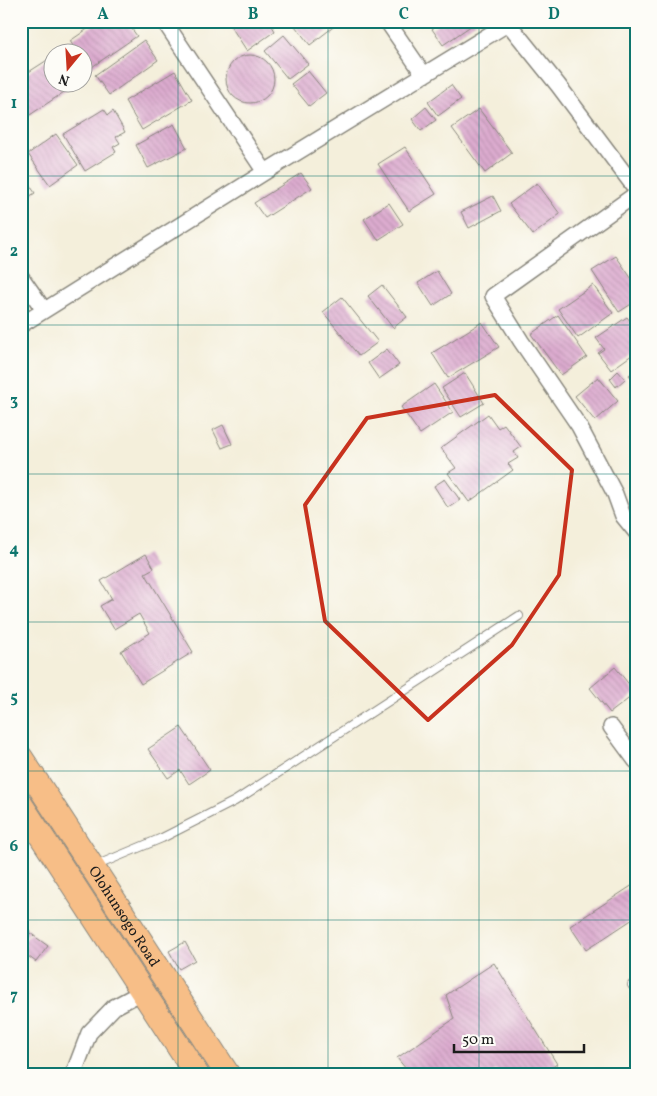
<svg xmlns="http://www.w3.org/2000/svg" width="657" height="1096" font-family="Vollkorn,serif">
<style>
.building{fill:url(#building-back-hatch)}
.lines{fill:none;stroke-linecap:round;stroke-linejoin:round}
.service-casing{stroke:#88867c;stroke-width:10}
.minor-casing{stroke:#88867c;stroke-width:18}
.primary-casing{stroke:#88867c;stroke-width:26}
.service{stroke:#fff;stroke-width:8}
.minor{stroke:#fff;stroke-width:15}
.primary{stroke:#f7be87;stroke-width:24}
.marked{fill:none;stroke:#c8321e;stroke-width:4;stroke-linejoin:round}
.grid{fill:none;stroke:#0f766e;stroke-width:1;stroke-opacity:0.55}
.labels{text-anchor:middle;stroke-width:4;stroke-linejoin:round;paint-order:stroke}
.street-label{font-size:15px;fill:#1c1c1c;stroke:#fdfcf7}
.neatline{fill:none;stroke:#0f766e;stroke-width:2}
.grid-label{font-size:16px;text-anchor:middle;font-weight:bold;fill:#0f766e}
</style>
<defs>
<pattern id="building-back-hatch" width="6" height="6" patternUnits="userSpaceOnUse" patternTransform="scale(1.25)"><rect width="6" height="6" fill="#dcabcf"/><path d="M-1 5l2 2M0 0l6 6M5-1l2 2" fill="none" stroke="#bc93b1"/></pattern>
</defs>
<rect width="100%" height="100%" fill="#fdfcf7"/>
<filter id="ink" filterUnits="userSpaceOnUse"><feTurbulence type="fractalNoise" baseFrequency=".02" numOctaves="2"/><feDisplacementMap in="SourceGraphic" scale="10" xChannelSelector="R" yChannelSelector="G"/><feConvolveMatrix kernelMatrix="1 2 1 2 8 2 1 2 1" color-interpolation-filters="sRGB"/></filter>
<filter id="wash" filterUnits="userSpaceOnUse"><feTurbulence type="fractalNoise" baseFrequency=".0096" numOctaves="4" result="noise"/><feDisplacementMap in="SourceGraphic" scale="20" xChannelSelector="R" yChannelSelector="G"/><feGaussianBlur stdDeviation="1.12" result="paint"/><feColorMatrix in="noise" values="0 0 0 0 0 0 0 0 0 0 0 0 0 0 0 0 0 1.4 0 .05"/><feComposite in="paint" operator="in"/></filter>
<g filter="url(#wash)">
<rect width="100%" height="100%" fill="#f4efdb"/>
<g id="blocks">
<!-- building -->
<path class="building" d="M99,21H126L137,36L89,69L82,60V52H77L70,41Z
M235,21H269L275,31L247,51L230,25Z
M301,21H341L310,45L295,26Z
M443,21H478L443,45L432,29Z
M284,35L308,64L288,79L265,51Z
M144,40L158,60L109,95L95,75Z
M21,54L26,62L21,65Z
M226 79a24 24 0 1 1 48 0a24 24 0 1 1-48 0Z
M52,57V82H79L21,121V77Z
M175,71L192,100L142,130L125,101Z
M308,71L326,93L309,106L291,84Z
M451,85L461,99L438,116L428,102Z
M426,107L436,120L421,131L412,119Z
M104,109L108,115L113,111L125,132L116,137L120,143L113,147L116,152L85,171L63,134Z
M479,109L512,153L485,173L452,128Z
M174,124L187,148L148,168L136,145Z
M56,134L78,165L50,185L28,154Z
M405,147L436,194L409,211L378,164Z
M21,172L35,193L21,202Z
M301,173L312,188L265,218L254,203Z
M537,183L560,214L533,235L509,204Z
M493,196L501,211L469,228L461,212Z
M389,203L403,224L378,240L364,219Z
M616,256L636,285V301L619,312L592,271Z
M437,271L451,294L433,306L418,283Z
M382,285L407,317L393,328L368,296Z
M593,285L613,313L578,338L558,309Z
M342,297L378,342L359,356L323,312Z
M558,315L587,357L561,375L531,334Z
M627,317L636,329V352L611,370L598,353L604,349L596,338Z
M482,322L499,347L448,378L432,353Z
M387,349L399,365L379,379L368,363Z
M636,369V384L629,375Z
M618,371L625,379L616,387L610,379Z
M465,373L484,403L461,417L442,388Z
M598,377L618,401L595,421L575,396Z
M434,384L453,412L420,434L401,407Z
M488,414L498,428L504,424L521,447L514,452L518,458L508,464L513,470L469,502L448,473L456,468L441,448Z
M223,425L232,444L222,448L213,430Z
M445,479L460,500L448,508L434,486Z
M146,554L154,568L145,573L193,652L141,684L121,651L150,633L139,614L114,629L100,606L112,599L101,581Z
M615,667L636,693L610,713L590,688Z
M181,727L210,770L189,784L180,770L168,778L148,749Z
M636,883V917L586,950L570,926Z
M21,923L30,931L21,941Z
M30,933L48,946L36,962L21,951V945Z
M185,942L195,960L179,969L169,951Z
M494,963L557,1064L540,1075H500L496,1070L489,1075H411L397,1058L454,1019L446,995Z"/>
</g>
</g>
<g filter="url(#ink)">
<use href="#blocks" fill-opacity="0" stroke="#88867c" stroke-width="1"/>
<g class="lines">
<defs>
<path id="service" d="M95,866L162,838L235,801L519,616
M632,985L636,990"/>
<path id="minor" d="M164,21L265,172
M387,21L424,75
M508,23L558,85L636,189
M636,194L493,296L521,341L579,426L615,494L623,516L636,532
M21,277L44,310
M21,325L265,172L512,21
M611,727L636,761
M73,1075L89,1033L114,1007L142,992"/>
<g id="primary">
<path id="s1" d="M21,758L228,1075"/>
<path d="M21,805L197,1075"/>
</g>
</defs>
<!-- service casing -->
<use href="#service" class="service-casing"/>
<!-- minor casing -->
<use href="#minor" class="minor-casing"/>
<!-- primary casing -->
<use href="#primary" class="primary-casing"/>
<!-- service -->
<use href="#service" class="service"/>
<!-- minor -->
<use href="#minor" class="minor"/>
<!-- primary -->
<use href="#primary" class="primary"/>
</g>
</g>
<!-- marked area -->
<path class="marked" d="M495,395L572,470L559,575L512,645L428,720L325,621L305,505L367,418Z"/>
<!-- grid -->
<path class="grid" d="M178,21V1075M328,21V1075M479,21V1075M21,176H636M21,325H636M21,474H636M21,622H636M21,771H636M21,920H636"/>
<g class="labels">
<!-- street labels -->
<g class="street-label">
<text dy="5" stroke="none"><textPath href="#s1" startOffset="189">Olohunsogo Road</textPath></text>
</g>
</g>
<!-- margin -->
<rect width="657" height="1096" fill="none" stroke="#fdfcf7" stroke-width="55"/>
<!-- north arrow -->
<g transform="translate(68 68) rotate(198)"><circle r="24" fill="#fdfcf7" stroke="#a3a29f"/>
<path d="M0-4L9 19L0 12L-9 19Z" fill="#c8321e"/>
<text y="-8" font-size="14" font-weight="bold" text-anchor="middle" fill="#1c1c1c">N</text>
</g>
<!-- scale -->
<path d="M454 1044v8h130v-8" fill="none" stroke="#1c1c1c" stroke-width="2.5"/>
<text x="462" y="1044" font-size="15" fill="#1c1c1c" stroke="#fdfcf7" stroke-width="4" paint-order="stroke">50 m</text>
<rect x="28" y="28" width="602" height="1040" class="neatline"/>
<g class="grid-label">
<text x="103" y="19">A</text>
<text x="253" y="19">B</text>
<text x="404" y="19">C</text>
<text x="554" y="19">D</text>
<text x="14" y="108">1</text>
<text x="14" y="256">2</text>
<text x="14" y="405">3</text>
<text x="14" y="554">4</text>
<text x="14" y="702">5</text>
<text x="14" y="851">6</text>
<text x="14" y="1000">7</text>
</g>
</svg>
